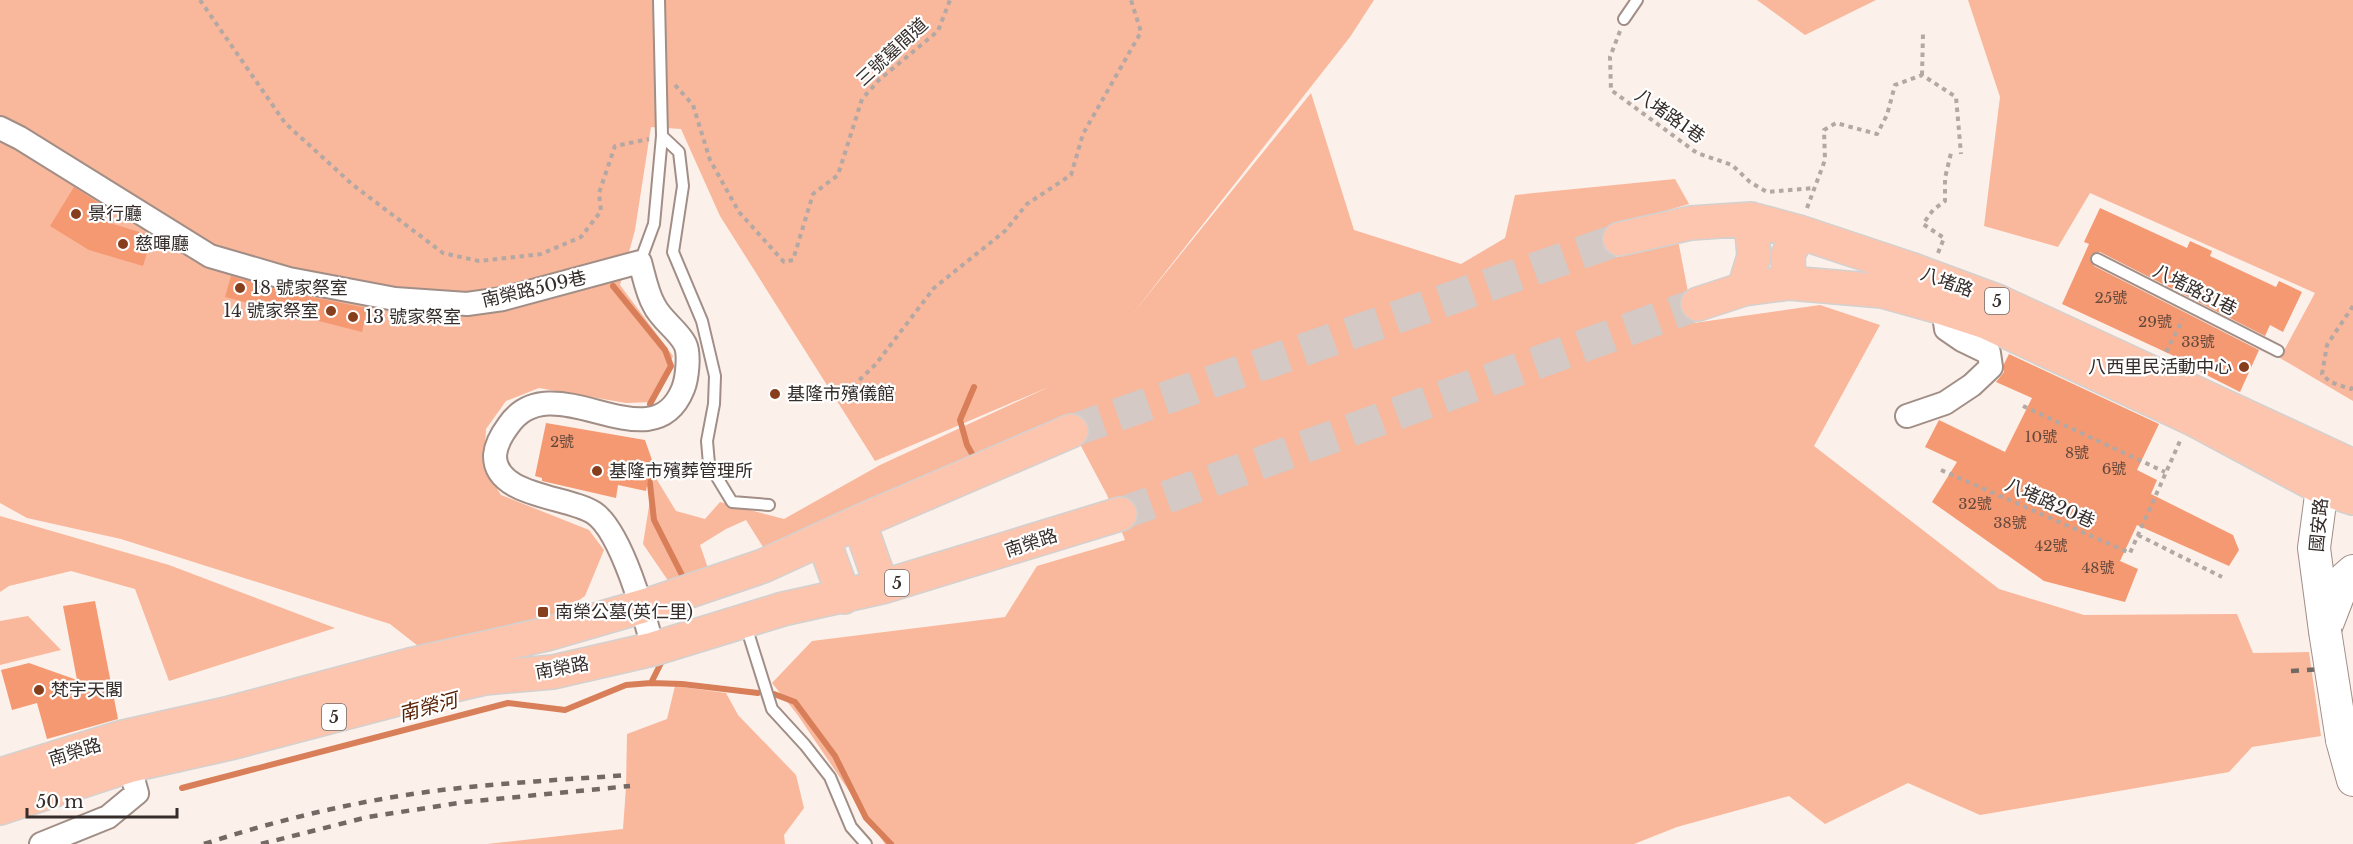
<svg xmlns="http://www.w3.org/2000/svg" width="2353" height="844" font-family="'Libre Baskerville','Noto Sans TC',serif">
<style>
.green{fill:#f9b79b}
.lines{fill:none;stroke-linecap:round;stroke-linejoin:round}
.stream{stroke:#d87f59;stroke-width:6}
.building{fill:#f49972}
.primary-tunnel{stroke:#d4c9c4;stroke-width:33;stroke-dasharray:33 16;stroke-linecap:butt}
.lane-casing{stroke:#a18e86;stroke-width:14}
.street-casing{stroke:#a18e86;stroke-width:26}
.secondary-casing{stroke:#a18e86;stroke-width:34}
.primary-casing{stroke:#d3d1d0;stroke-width:36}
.path{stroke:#b3a8a3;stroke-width:4;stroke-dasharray:4.5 4.5;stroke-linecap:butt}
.lane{stroke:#fff;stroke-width:10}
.street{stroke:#fff;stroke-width:22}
.secondary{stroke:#fff;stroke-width:32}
.primary{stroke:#fdc5ae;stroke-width:33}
.rail{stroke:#726965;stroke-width:4.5;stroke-dasharray:8 8;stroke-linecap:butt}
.secondary-bridge-casing{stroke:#a18e86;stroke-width:34;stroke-linecap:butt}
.secondary-bridge{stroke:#fff;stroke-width:32}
.poi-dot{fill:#863e1d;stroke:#fff;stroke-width:2}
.labels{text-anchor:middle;stroke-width:4.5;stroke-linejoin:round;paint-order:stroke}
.number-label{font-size:15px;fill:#65483c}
.shield{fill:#fff;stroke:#726c6a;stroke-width:1.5}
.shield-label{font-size:16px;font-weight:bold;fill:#352d2a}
.street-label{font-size:18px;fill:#352d2a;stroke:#fff}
.poi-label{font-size:18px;fill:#352d2a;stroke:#fff;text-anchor:start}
.water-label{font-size:20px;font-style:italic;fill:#592103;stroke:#fff}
</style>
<rect width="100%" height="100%" fill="#fcf0ea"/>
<!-- green -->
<path class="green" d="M0,0H1374L1350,37L1134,312L1311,93L1354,230L1461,264L1505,238L1515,195L1675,179L1689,204L1587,234L1602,261L1678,240L1694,323L1820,305L1880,325L1814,446L1999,589L2084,615L2237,614L2253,653L2309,652L2321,736L2252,747L2229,772L1980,815L1908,783L1825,824L1789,796L1677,827L1634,844H885L797,714L772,683L812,641L1005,617L1037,566L1125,540L1107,495L1065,416L765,550L746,520L726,529L700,545L709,571L669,582L643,544L654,475L676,511L705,519L720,502L784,519L880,465L1051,386L875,461L720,216L681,129L651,127L635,230L620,285L673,356L652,402L626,403L539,388L506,401L486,429L484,467L501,495L589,530L604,550L585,596L556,616L427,653L390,624L121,539L27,518L0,503Z
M1757,0H1876L1805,35Z
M1968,0H2353V401L2280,358L2315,293L2090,193L2058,247L1984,226L2000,97Z
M0,516L169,565L335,628L169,681L135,589L71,571L9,586L0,592Z
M28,616L61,650L0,665V621Z
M675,686L726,693L738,715L796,775L804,808L784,835L785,844H487L623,829L626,787L627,734L667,719Z"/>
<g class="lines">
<!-- stream -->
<path class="stream" d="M613,286L665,350L671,366L650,404
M974,387L960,420L967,445L975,459
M649,475L654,520L684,579
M651,683L682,684L758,693
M774,694L795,702L835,756L866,818L891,844
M182,788L508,703L565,710L626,685L651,683L663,659"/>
</g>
<!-- building -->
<path class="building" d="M74,187L102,205L94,218L152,236L143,266L89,250L50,226Z
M2100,208L2187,248L2190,241L2212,251L2210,256L2276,287L2279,281L2302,292L2283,332L2270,325L2265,336L2100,252H2096L2091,255L2090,260L2094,266L2259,350L2240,392L2173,358L2174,356L2062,304L2089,244L2084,242Z
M231,276L286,292L367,308L362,332L225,297Z
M2009,354L2159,424L2137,470L2157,480L2151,494L2233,535L2239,550L2229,566L2137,525L2120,561L2138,569L2125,602L2044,581L1932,502L1957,462L1925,447L1939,420L2005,452L2032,398L1996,382L2004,372V364Z
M546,423L645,440L652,460L646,491L618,485L616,498L542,481V478L535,476Z
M95,601L118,719L47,739L37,703L12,710L1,670L29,663L77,680L63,606Z"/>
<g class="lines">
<!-- primary-tunnel -->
<path class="primary-tunnel" d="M1071,431L1620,239
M1120,514L1698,304"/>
<defs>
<path id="lane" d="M1624,19L1637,0
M662,136L679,152L683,186L673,252L702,321L715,376L714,404L707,441L709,464L732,502L769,505
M2097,259L2278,351
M640,262L654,224L662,136L659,0
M745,623L772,709L805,745L830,777L851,827L866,844"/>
<path id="street" d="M0,128L20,138L210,256L289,279L395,299L467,304L503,299L640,262C644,276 647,293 654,305C661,320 678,330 685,344C690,354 687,379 683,389C651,468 552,360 508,426C502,434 496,445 495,455C494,497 568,496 594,513C621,531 645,616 653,649
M1907,416L1945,403L1972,385L1991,367L1989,353L1962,340L1946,329L1943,308
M41,844L108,817L137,793L126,754"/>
<path id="secondary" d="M2326,627L2345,578L2353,571
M2325,631L2314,548L2322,488L2340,468
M2342,740L2353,780"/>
<path id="primary" d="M1620,239L1691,223L1751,219L1799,232L1910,269L1999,302L2353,466
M1789,283L1788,255L1799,232
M1744,289L1754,256L1751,219
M1698,304L1744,289L1789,283L1882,291L1943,308L1986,322L2193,419L2322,488L2353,498
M859,522L882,587
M823,539L844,597
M0,775L123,737L230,713L414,664L547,634L657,602L763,566L859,522L1071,431
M0,808L128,766L230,743L420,693L485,678L553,672L653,649L783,609L882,587L1120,514"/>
</defs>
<!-- lane casing -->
<use href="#lane" class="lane-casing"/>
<!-- street casing -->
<use href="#street" class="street-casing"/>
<!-- secondary casing -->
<use href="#secondary" class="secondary-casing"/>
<!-- primary casing -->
<use href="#primary" class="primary-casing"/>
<!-- path -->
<path class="path" d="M200,0L285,123L353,185L443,253L479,261L541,254L581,237L601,211L599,193L615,146L649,139
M1620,31L1610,57L1611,90L1697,153L1732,165L1750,182L1767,192L1814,188
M1922,75L1923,33
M675,85L693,105L710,160L739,212L784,262L793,260L813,194L838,175L862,99L879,80L938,31L950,0
M1807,208L1825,160L1824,130L1836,123L1877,134L1887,115L1895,85L1922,75L1956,97L1961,154
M1938,253L1944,238L1923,224L1933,210L1945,201V178L1951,153
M2353,306L2327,345L2322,374L2330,382L2351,389L2353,387
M2166,352L2183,319
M840,399L876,364L934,288L1005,231L1027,204L1071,175L1083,134L1141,32L1131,0
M2023,406L2165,472
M1941,470L2130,553L2180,441
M2138,535L2222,577"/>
<!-- lane -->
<use href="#lane" class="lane"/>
<!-- street -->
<use href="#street" class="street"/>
<!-- secondary -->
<use href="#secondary" class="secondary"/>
<!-- primary -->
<use href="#primary" class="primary"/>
<!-- rail -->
<path class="rail" d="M2291,671L2353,667
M204,844C287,817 373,797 460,788C516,782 573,779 629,775
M261,844L368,817L465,802L630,786"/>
<defs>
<path id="secondary-bridge" d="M2325,631L2342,740"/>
</defs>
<!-- secondary-bridge casing -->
<use href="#secondary-bridge" class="secondary-bridge-casing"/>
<!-- secondary-bridge -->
<use href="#secondary-bridge" class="secondary-bridge"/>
</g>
<!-- markers -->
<g class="poi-dot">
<circle cx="76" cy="214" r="6"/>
<circle cx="123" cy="244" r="6"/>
<circle cx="240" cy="288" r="6"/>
<circle cx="331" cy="311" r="6"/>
<circle cx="353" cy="317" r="6"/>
<circle cx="2244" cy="367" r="6"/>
<circle cx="775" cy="394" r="6"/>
<circle cx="597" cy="471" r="6"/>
<rect x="537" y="606" width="12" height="12" rx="3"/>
<circle cx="39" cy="690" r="6"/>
</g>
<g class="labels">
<!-- number labels -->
<g class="number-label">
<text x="2111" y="303">25號</text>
<text x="2155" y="327">29號</text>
<text x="2198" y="347">33號</text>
<text x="2041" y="442">10號</text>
<text x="562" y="447">2號</text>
<text x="2077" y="458">8號</text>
<text x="2114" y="474">6號</text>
<text x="1975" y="509">32號</text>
<text x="2010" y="528">38號</text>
<text x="2051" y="551">42號</text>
<text x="2098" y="573">48號</text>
</g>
<!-- shield labels -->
<g class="shield">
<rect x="1985" y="288" width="24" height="26" rx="4.5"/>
<rect x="885" y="570" width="24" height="26" rx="4.5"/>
<rect x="322" y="704" width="24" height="26" rx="4.5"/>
</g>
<g class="shield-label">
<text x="1997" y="307">5</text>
<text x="897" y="589">5</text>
<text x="334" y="723">5</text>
</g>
<!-- street labels -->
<g class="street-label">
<text transform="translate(892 52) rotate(-43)" y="6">三號墓間道</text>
<text transform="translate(1670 116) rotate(35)" y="6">八堵路1巷</text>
<text transform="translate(1947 282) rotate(20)" y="6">八堵路</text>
<text transform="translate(534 289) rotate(-13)" y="6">南榮路509巷</text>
<text transform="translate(2195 290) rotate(27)" y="6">八堵路31巷</text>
<text transform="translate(2050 503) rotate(24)" y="6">八堵路20巷</text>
<text transform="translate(2319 525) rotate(-85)" y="6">國安路</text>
<text transform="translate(1031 543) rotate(-18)" y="6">南榮路</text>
<text transform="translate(562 668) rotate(-10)" y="6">南榮路</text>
<text transform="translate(75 752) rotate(-17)" y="6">南榮路</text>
</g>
<!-- poi labels -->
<g class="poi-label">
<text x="88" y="220">景行廳</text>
<text x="135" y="250">慈暉廳</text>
<text x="252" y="294">18 號家祭室</text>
<text x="319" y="317" text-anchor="end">14 號家祭室</text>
<text x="365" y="323">13 號家祭室</text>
<text x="2232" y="373" text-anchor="end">八西里民活動中心</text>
<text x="787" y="400">基隆市殯儀館</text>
<text x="609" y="477">基隆市殯葬管理所</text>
<text x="555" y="618">南榮公墓(英仁里)</text>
<text x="51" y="696">梵宇天閣</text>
</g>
<!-- water labels -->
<g class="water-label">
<text transform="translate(428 707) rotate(-15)" y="7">南榮河</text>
</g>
</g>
<!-- scale -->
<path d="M27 808v9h150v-9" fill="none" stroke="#352d2a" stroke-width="3"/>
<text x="36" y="808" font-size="18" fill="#352d2a" stroke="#ffffff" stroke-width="4.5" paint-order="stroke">50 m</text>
</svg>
